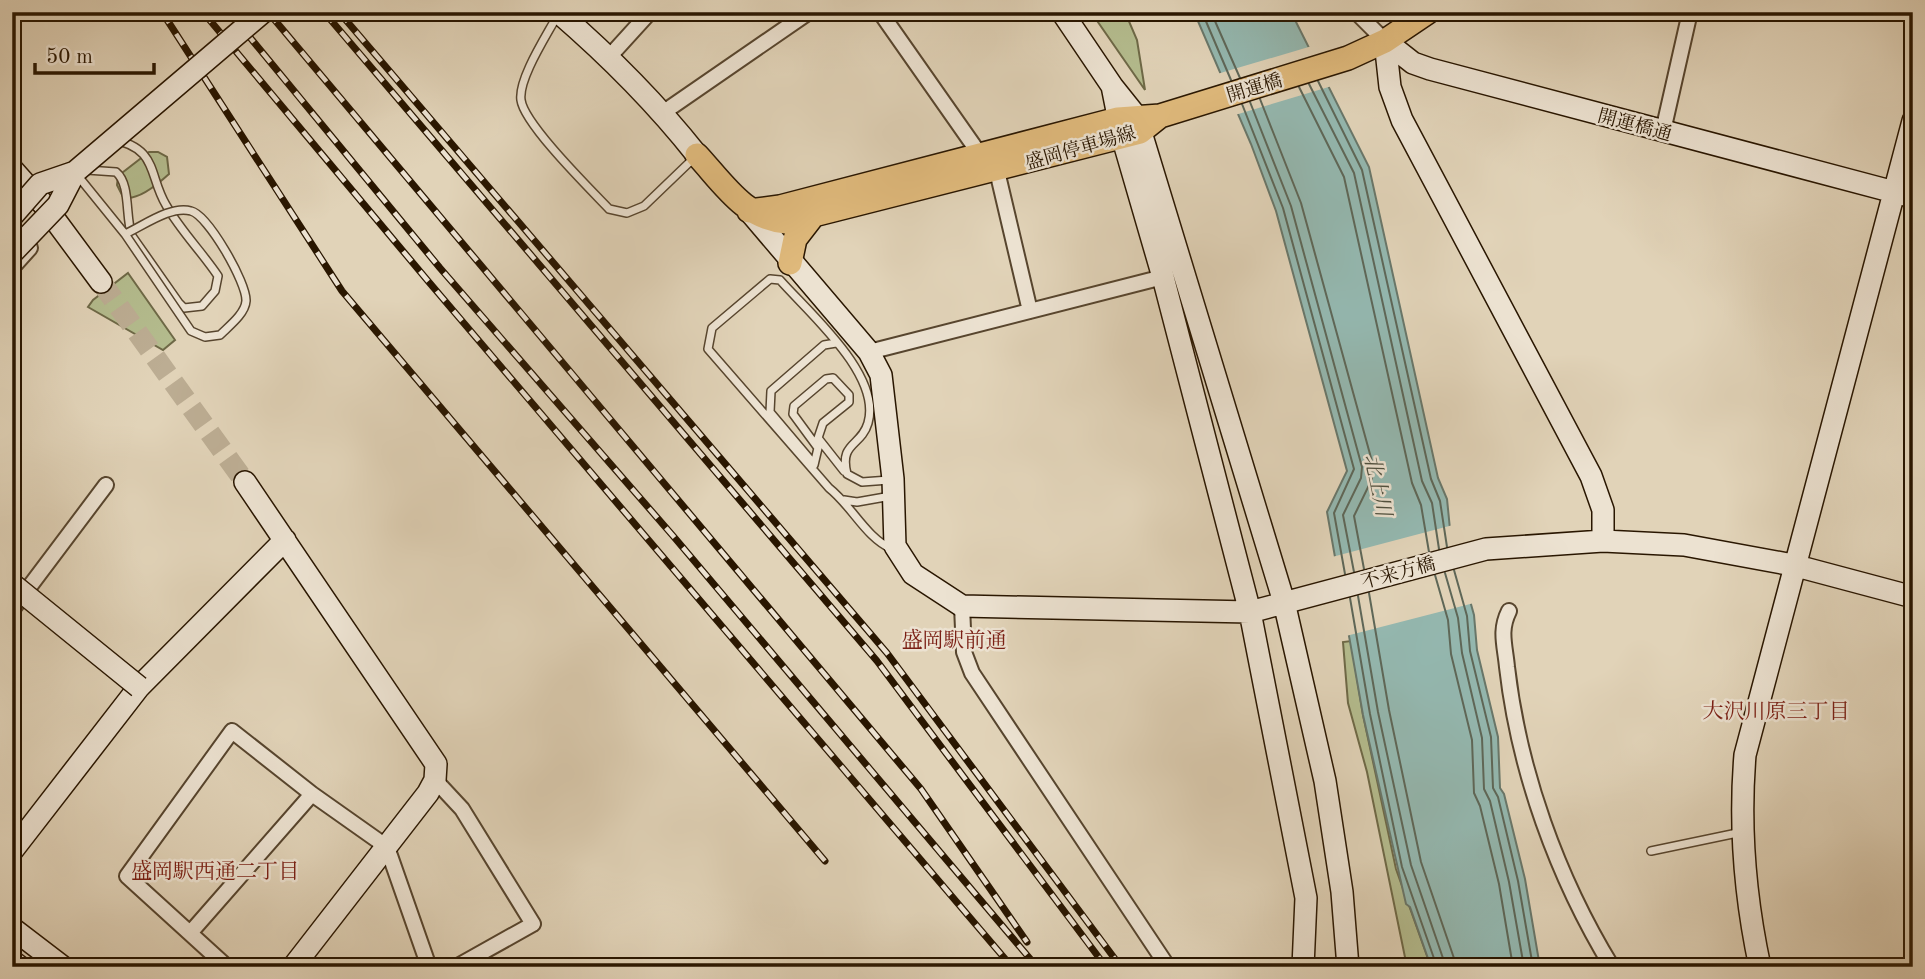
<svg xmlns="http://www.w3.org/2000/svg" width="1925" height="979" font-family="'Old Standard TT','Noto Serif JP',serif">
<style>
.green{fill:#b4bc8e;stroke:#6e6947;stroke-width:2}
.water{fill:#94b8b0;stroke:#69776a;stroke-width:2}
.pier{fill:#e1d3b8}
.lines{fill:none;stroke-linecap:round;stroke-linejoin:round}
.shore{stroke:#5e6758;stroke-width:2}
.secondary-tunnel{stroke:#bcad93;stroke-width:21;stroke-dasharray:21 10;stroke-linecap:butt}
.lane-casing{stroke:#57452e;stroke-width:10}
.street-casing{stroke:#57452e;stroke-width:18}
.secondary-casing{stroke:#291600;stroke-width:24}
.primary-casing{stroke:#291600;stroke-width:26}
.lane{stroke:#ece2d1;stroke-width:7}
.street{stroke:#ece2d1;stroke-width:14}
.secondary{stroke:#ece2d1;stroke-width:21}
.primary{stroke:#e0ba7c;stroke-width:23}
.rail-casing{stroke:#291600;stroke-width:7}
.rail{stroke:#ece2d1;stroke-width:4.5;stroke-dasharray:13;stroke-linecap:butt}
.lane-bridge-casing{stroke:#57452e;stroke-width:10;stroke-linecap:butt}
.secondary-bridge-casing{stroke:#291600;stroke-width:24;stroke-linecap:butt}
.lane-bridge{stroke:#ece2d1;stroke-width:7}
.secondary-bridge{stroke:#ece2d1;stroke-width:21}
.labels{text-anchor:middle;stroke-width:5;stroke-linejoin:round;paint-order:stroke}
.street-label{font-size:19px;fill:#291600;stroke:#ece2d1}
.water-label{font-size:21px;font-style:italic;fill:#4e4f3e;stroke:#ece2d1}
.neighbourhood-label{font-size:21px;fill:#7a1f14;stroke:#ece2d1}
</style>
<rect width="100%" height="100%" fill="#e1d3b8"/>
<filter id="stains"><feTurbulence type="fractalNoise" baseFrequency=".00286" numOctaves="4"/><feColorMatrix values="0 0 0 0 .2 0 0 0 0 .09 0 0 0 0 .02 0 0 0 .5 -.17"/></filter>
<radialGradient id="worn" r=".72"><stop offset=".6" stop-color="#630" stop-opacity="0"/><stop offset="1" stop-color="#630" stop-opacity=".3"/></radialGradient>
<!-- green -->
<path class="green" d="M1091,12H1125L1137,40L1145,90Z
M149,152H158L167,157L169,174C158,184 137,202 123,197L117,185L118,176Z
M128,273L175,340L163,350L88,307L93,300Z
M1351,641L1363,715L1396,869L1431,967H1407L1367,772L1348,703L1343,642Z"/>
<!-- water -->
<path class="water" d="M1194,12H1291L1369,167L1438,478L1447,499L1450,529L1474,615L1477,650L1498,737L1500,788L1504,794L1525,879L1540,967H1431L1410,907L1406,904L1363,715L1327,512L1347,471L1276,211L1251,144Z"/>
<!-- pier -->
<path class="pier" d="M1312,46L1332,86L1235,115L1217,74Z
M1453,525L1474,603L1346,636L1332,557Z"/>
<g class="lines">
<!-- shore -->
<path class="shore" d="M1202,12L1231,80
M1211,12L1240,78
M1318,81L1362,170L1431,479L1440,501L1447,547
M1309,84L1354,173L1422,481L1432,503L1439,549
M1299,87L1344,177L1412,483L1421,505L1429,552
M1260,99L1301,203L1373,465L1372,479L1354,516L1364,569
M1250,102L1291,206L1362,467L1361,478L1343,515L1354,572
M1242,104L1283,208L1354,469L1334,513L1345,574
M1454,570L1467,616L1470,651L1491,737L1493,788L1498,797L1518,881L1533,967
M1445,573L1458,618L1462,653L1482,738L1484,789L1490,801L1509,882L1524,967
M1435,575L1448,620L1451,654L1472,740L1474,793L1480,806L1499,884L1513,967
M1369,593L1389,710L1421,862L1457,967
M1358,596L1378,712L1411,865L1446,967
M1350,598L1370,714L1402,867L1437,967"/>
<!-- secondary-tunnel -->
<path class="secondary-tunnel" d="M101,282L245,482"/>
<defs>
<path id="lane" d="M557,16C547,35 518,79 521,100C524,124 590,189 609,209L627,213L644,206L695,157
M111,139C159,148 148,175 166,205C180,230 202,252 218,276L215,291L202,306L184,308L179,303L132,236C125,218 131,184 116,172L87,170L58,191L70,171Z
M814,464L770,412L771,391L824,345L836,343
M814,465L818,448L793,414L794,406L826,379L833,378L849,395V402L823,423L818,438L844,471
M889,480L862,482L847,474C839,442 861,447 868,423C882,375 809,313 780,280L770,279L712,328L708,349L829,488C852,506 866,538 892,549
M844,500L857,502L891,496
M1909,724L1913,725
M1651,851L1742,832"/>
<path id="street" d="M880,12L981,156
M1356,12L1385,41
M610,56L650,12
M664,112L809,12
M1663,131L1690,12
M997,171L1030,311
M12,268L30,248
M869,352L1163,277
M962,606L964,652L972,673L1168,967
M12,610L106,485
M1509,611C1499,631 1505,645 1507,667C1519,771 1557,877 1612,967
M435,780L462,809L533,924L456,967
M191,932L312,794
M227,967L127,876L232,731L312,794L387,847L429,967"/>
<path id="secondary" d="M558,12C609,56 655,102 697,155
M1062,12L1112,86
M1385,41L1413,63L1430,69L1913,197
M1385,41L1390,87L1402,120L1591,476L1603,510V541
M12,169L44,205L101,282
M749,211L869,352L881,375L893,479L895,546L913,574L962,606L1250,612L1486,549L1603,541L1684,545L1793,565L1913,597
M245,482L436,764L435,780L428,793L293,967
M12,851L139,687L285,540
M12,928L63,967
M12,961L20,967
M1303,967L1306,898L1250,612L1163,277L1122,136L1112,86L1136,116L1284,602L1325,781L1342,892L1348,967
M1760,967C1745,897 1739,827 1745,755L1913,121"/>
<path id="primary" d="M697,155C723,183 745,219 786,222L1140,132L1160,116
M749,211L780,207L1118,119L1160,116L1348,58L1385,41L1428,12
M790,263L795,239L812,217"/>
</defs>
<!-- lane casing -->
<use href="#lane" class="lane-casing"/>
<!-- street casing -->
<use href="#street" class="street-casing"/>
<!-- secondary casing -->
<use href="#secondary" class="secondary-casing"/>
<!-- primary casing -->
<use href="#primary" class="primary-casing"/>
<!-- lane -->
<use href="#lane" class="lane"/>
<!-- street -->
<use href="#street" class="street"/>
<!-- secondary -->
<use href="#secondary" class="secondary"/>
<!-- primary -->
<use href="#primary" class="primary"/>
<defs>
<path id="rail" d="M162,12L342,291L825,861
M203,12L428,281L1012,967
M229,12L440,268L674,537L1037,967
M268,12L921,789L1027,942
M324,12L877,661L1106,967
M339,12L887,653L1121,967"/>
</defs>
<!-- rail casing -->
<use href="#rail" class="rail-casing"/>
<!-- rail -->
<use href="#rail" class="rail"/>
<defs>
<path id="lane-bridge" d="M78,176L125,234C143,226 171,205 191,211C208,215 247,283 246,301C245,314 229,326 220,335L205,337L191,331L125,234"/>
<path id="secondary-bridge" d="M12,216L40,184L75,172
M12,253L58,205L75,172L263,12
M12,584L139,687"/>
</defs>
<!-- lane-bridge casing -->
<use href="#lane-bridge" class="lane-bridge-casing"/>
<!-- secondary-bridge casing -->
<use href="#secondary-bridge" class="secondary-bridge-casing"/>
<!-- lane-bridge -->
<use href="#lane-bridge" class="lane-bridge"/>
<!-- secondary-bridge -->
<use href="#secondary-bridge" class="secondary-bridge"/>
</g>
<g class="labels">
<!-- street labels -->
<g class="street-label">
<text transform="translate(1254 87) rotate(-17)" y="7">開運橋</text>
<text transform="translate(1635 124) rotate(15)" y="7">開運橋通</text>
<text transform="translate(1080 147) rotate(-16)" y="7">盛岡停車場線</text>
<text transform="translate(1398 572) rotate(-15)" y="7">不来方橋</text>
</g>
<!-- water labels -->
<g class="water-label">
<text transform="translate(1378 485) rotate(78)" y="7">北上川</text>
</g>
<!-- neighbourhood labels -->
<g class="neighbourhood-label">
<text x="954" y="647">盛岡駅前通</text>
<text x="1776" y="718">大沢川原三丁目</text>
<text x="215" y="878">盛岡駅西通二丁目</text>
</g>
</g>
<!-- margin -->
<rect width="1925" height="979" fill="none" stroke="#e1d3b8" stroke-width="42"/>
<rect x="14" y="14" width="1897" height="951" fill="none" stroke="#291600" stroke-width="3.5"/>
<rect x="21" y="21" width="1883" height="937" fill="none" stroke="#291600" stroke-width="2"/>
<!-- scale -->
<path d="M35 63v10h119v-10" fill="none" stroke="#291600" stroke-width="3.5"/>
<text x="46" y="63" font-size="21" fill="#291600" stroke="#ece2d1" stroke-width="5" paint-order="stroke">50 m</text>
<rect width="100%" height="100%" filter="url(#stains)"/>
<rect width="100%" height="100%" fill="url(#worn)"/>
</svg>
